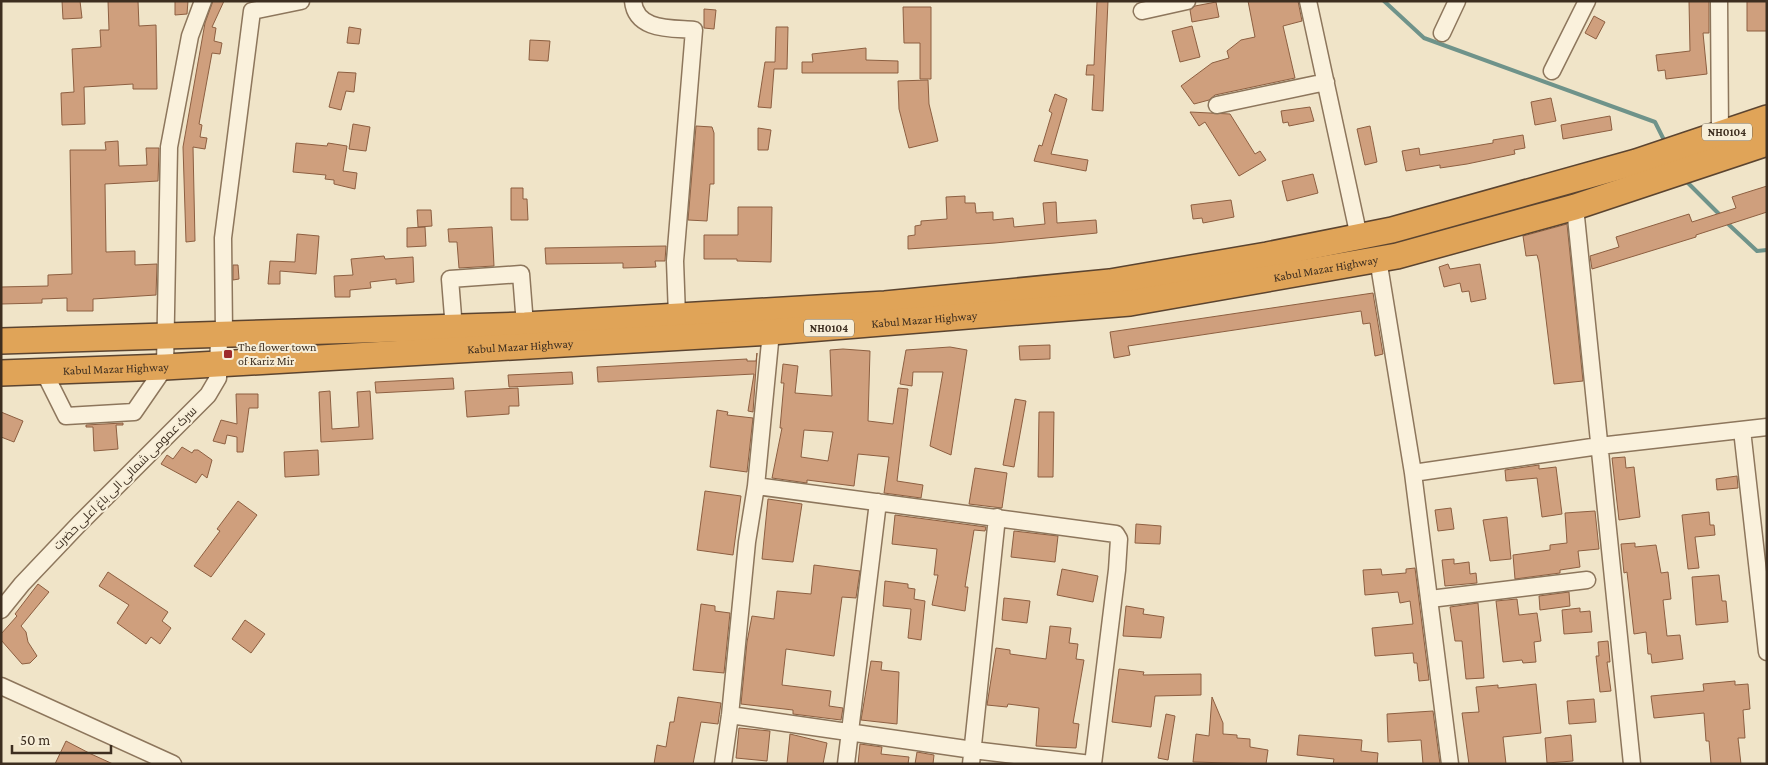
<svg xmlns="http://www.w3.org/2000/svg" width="1768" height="765" font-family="'Crimson Pro',Cairo,serif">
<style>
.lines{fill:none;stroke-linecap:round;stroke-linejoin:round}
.stream{stroke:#6f938a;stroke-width:4}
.building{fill:#cf9f7d;stroke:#8d5f41;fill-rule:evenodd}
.minor-casing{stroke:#8d765c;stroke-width:19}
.highway-casing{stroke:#5b4430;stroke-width:28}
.minor{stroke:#faf1dc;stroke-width:16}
.highway{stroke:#e0a458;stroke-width:25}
.poi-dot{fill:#9e2a2b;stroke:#f7eed8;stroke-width:2}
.labels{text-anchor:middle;stroke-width:4;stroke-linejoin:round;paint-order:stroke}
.shield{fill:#f7eed8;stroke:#756857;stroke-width:1}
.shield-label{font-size:11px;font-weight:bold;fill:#3d2e20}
.street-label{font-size:12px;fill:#3d2e20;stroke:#f7eed8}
.poi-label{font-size:12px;fill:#3d2e20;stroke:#f7eed8;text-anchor:start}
</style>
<rect width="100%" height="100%" fill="#f0e4c8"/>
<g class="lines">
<!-- stream -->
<path class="stream" d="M1384,1L1424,38L1655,122L1665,142
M1685,180L1722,217
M1726,222L1757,251L1767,250"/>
</g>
<!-- building -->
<path class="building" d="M62,1H80L82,18L63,19Z
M108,1H138L139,26L156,25L157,89H133V84L84,87L85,124L62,125L61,93L74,92L72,49L101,47L100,30H109Z
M175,1H188L187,14L175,15Z
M213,1H224L212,27L216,28L214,41L222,43L220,54L212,53L199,124L202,125L200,137L207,138L205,149L193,147L195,241L186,242L183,147L205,23Z
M1097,1H1108L1103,111L1092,110L1094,75H1086L1087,65H1094Z
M1248,1H1298L1302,21L1283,26L1295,78L1215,95L1209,100L1194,104L1181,86L1212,63L1229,58L1227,51L1241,40L1255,37Z
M1689,1H1709V33H1703L1707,74L1666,79L1665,70L1658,71L1656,55L1690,51Z
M1747,1H1767V31H1747Z
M1216,2L1219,17L1192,22L1190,10L1195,6Z
M903,7H931V79H920V43H904Z
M704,9L716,10L714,29L704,28Z
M1594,16L1605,22L1596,39L1585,33Z
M1192,26L1200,57L1180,62L1172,31Z
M349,27L361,29L359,44L347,43Z
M776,27H788L787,69H774L771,108L758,107L765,62H775Z
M530,40L550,41L548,61L529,60Z
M866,48V60L898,61V73H802V62H813L812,54Z
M338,72L356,73L354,92L346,91L341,110L329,107Z
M928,80L929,104L938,141L909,148L899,109L898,81Z
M1055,94L1067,99L1051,154L1088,160L1086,171L1034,161L1039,145L1042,146L1052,113L1049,111Z
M1551,98L1556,121L1535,125L1531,102Z
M1310,107L1314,121L1289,126L1288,122L1283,123L1281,111Z
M1190,112L1230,114L1255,154L1260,151L1266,160L1239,176L1205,122L1199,126Z
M1610,116L1612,130L1563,139L1561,125Z
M353,124L370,127L366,151L349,149Z
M696,126L712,127L714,133V184H710L707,221L688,220Z
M1370,126L1377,162L1365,165L1357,129Z
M758,128L771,130L768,150H758Z
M1523,135L1525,148L1514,150L1515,154L1467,164L1440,168V165L1406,171L1402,151L1419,148L1420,155L1493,143V140Z
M118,141L119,166L147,165L146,148H159L158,181L105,184L106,252L135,251V265L157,264L156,295L93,299V311H67V298L42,299V303L1,304V287L48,286V275L72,274L70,150H106L105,142Z
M296,143L327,146L328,143L347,146L343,171L357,173L355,189L334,184V180L325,179L326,175L293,172Z
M1313,174L1318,193L1287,201L1282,181Z
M1767,186V212L1696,235V237L1592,269L1590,256L1619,247L1616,237L1689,214L1692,222L1736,208L1732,197Z
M511,188H523V199H527L528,220H511Z
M965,196V203H975L976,213L993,212V220L1013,218L1014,227L1045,224L1043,203L1056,202L1057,223L1096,220L1097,233L995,243L908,249V236L915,235V226L921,225V221L947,219L946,197Z
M1231,200L1234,217L1203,223L1202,218L1193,219L1191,205Z
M738,207H772L771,262L737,261V259H704V235H738Z
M417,210H431L432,226L418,227Z
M1567,224L1583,381L1554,384L1539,262L1537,255L1526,256L1523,236Z
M425,227L426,246L407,247V228Z
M492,227L494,266L459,268L457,242H449L448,229Z
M297,234L319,236L316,274L280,271V284H268L270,261L295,262Z
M666,246L665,261H655L656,267L623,268V263L546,264L545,248Z
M384,256L385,259L413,257L414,282L396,284V279L370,282L371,288L350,290V297H335L334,276L353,275L351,259Z
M1448,264L1450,269L1480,264L1486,299L1471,302L1469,291L1462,292L1460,283L1444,287L1439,267Z
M233,265H238L239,279L233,280Z
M1373,293L1383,354L1375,356L1370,323L1363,324L1361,311L1128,346L1130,355L1114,358L1110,332Z
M1050,345V359L1020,360L1019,346Z
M950,347L967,350L951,455L930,446L943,372H913L912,386L900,384L906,350Z
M843,349L870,351L868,421L893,424L898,388L908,389L897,481L923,485L921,498L884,493L889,457L858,454L854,486L807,480V483L772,478L782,428H780L784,383H781L783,364L798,366L795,393L832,396L830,350ZM804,430L833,432L828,461L801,457Z
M757,353L753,412L748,411L754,374L598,382L597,367L747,359V361H756Z
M572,372L573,384L509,387L508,375Z
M453,378L454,389L376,393L375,382Z
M518,388L519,406H509V414L467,417L465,391Z
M330,391L332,429L359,427L357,392L370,391L373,439L321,442L319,392Z
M236,394H258V408H249L243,452H237V437L227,435L225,444L213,441L221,420L237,424Z
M1015,399L1026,401L1014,467L1003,465Z
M717,410L728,412L727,415L753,418L747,472L710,467Z
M1,412L23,421L14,442L1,437Z
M1039,412H1054L1053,477H1038Z
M123,423V425H116L118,449L94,451L93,427H86V425Z
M182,447L192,453L194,450H198L212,460L207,478L202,474L196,483L161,464L167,455L173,459Z
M318,450L319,475L285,477L284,452Z
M1625,457L1626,468L1634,467L1640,517L1619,520L1612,458Z
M1539,465V469L1556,467L1562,514L1542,517L1537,478L1506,481L1505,470Z
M975,468L1007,473L1002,508L969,504Z
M1737,476L1738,488L1717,490L1716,479Z
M705,491L741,496L733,555L697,550Z
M768,499L802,504L793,562L762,559Z
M238,501L257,515L211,577L194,566L220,531L217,529Z
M1451,508L1454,529L1438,531L1435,510Z
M1595,511L1599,549L1578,551L1580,567L1560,570V573L1515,579L1513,555L1550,550V545L1567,543L1565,513Z
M1709,512L1710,525H1714L1715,535L1695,537L1699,568L1688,569L1682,515Z
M895,515L986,527L985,531L974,530L965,587H968L965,611L932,605L938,575H934L937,549L892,544Z
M1507,517L1511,559L1490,561L1483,520Z
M1136,524L1161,526L1160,544L1135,543Z
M1014,531L1058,536L1055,562L1011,557Z
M1635,543V547L1656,545L1661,573L1668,572L1671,599L1663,600L1667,636L1680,635L1683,659L1652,663L1651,654H1648L1646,632L1634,634L1627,572L1624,573L1621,544Z
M1454,559V564L1469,562L1470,574L1476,573L1477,583L1445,586L1442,560Z
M814,565L860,571L856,598L842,597L834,656L786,649L782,685L831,691L829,706L843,708L841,720L793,714V710L741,704L747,642L752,616L774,619L777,591L811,594Z
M1415,568L1429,680L1419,681L1417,663H1414L1413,653L1375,656L1372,628L1413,624L1410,601L1400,603L1398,592L1365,595L1363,570L1381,569L1382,575L1406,573V569Z
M1062,569L1098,576L1093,602L1057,595Z
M108,572L168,612L162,621L171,628L160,644L151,637L146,644L117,623L129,605L99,586Z
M1719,575L1722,601H1726L1728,622L1696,625L1692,577Z
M885,581L908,584V588L915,589L914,599L925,601L921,640L908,638L911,609L883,606Z
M38,584L49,592L21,626L26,632L28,642L37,656L30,663L22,664L1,640V634L17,616L15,614Z
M1569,592L1570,606L1540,610L1539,596Z
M1004,598L1030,601L1027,623L1002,620Z
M1517,599L1519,615L1537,613L1541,641L1534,642L1536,662L1523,663L1522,660L1503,662L1496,601Z
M1478,603L1484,678L1466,679L1462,641H1455L1450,607Z
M701,604L715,606V611L730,613L724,673L693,670Z
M1126,606L1144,609L1143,614L1164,617L1161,638L1123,636Z
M1580,608V612L1590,611L1592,632L1564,634L1562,610Z
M245,620L265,634L251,653L232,639Z
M1050,626L1071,628L1069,643L1078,644L1076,659L1084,660L1073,723L1079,724L1076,748L1036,746L1039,708L1008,704L1007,707L987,705L996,648L1010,650V654L1046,659Z
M1608,641L1610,662H1607L1611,691L1600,692L1596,656H1599L1598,642Z
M871,661L882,662L881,670L899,672L897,724L861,720Z
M1119,669L1144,672L1143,675L1201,674V695L1155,696L1151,727L1112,722Z
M1735,681V685L1748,684L1750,709L1743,710L1745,738H1738L1741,764H1711L1709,741H1706L1704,713L1654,718L1651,696L1704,691L1703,684Z
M1536,684L1541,733L1503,737L1506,764H1469L1462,713L1479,712L1476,687L1498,685V688Z
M678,697L721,703L718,724L701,722L693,764H654L657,745L666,747L670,722H674Z
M1212,697L1223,723V734L1237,735V738L1250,739V747L1268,750L1266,764L1193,762L1196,734L1209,736Z
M1594,699L1596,722L1569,724L1567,701Z
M1433,711L1440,764H1423L1421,740L1388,742L1387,714Z
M1166,714L1175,716L1168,760L1158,758Z
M739,728L770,731L767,761L736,758Z
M790,734L827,743L823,764H787Z
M1299,735L1362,740L1361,751L1378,753L1377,764H1333L1334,759L1297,755Z
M1571,735L1573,761L1547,763L1545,738Z
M66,741L91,754L113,764H55Z
M860,744L882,747L881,754L909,757L908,764H858Z
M917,752L934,755L933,764H915Z"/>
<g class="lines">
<defs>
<path id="minor" d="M633,1C636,31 671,28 694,30L675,261L677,316
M1308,1L1359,237
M1719,1L1720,134
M1142,11L1187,1
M1442,33L1457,1
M1552,71L1587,1
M1217,105L1326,82
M1575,207L1632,764
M1378,259L1413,473L1450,764
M454,329L450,279L521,274L525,325
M224,334L223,238L252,11L301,1
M44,372L66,416L134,412L165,367L169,147L190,36L203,1
M1742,430L1767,652
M1413,473L1599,446L1767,427
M756,486L1116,534L1119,539L1117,570L1093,764
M1430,599L1587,580
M1,610L22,584L79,524L208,395L218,378L219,335
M1,686L173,764
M730,715L973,750L1091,764
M723,764L730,715L747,542L756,486L771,332
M846,764L878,502
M971,764L997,517"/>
<g id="highway">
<path d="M1,341L525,325L885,304L1110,282L1267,255L1392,230L1636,162L1767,118"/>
<path id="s1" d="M1,373L165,367L771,332L1130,303L1397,256L1575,207L1767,143"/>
</g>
</defs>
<!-- minor casing -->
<use href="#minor" class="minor-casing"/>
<!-- highway casing -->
<use href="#highway" class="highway-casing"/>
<!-- minor -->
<use href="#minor" class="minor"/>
<!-- highway -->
<use href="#highway" class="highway"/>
</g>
<!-- markers -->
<rect class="poi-dot" x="223" y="349" width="10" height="10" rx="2.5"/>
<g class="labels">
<!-- shield labels -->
<g class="shield">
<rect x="1702" y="123.5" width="50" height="17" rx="4"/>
<rect x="804" y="319.5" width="50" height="17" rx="4"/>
</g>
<g class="shield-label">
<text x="1727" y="136">NH0104</text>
<text x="829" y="332">NH0104</text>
</g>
<!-- street labels -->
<g class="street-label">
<text dy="4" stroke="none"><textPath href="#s1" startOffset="1330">Kabul Mazar Highway</textPath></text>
<text dy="4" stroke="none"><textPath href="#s1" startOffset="925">Kabul Mazar Highway</textPath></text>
<text dy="4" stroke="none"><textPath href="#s1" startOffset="520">Kabul Mazar Highway</textPath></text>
<text dy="4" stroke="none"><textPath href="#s1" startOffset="115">Kabul Mazar Highway</textPath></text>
<text transform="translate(125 478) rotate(-45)" y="4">سرک عمومی شمالی الی باغ اعلی حضرت</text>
</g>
<!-- poi labels -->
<g class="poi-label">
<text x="238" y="351">The flower town<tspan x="238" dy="14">of Kariz Mir</tspan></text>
</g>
</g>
<!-- border -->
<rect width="1768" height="765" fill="none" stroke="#3d2e20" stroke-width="5"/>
<!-- scale -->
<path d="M12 745v8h99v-8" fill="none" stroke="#3d2e20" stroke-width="2.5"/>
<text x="20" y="745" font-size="15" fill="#3d2e20" stroke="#f7eed8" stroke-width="4" paint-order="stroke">50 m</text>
</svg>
